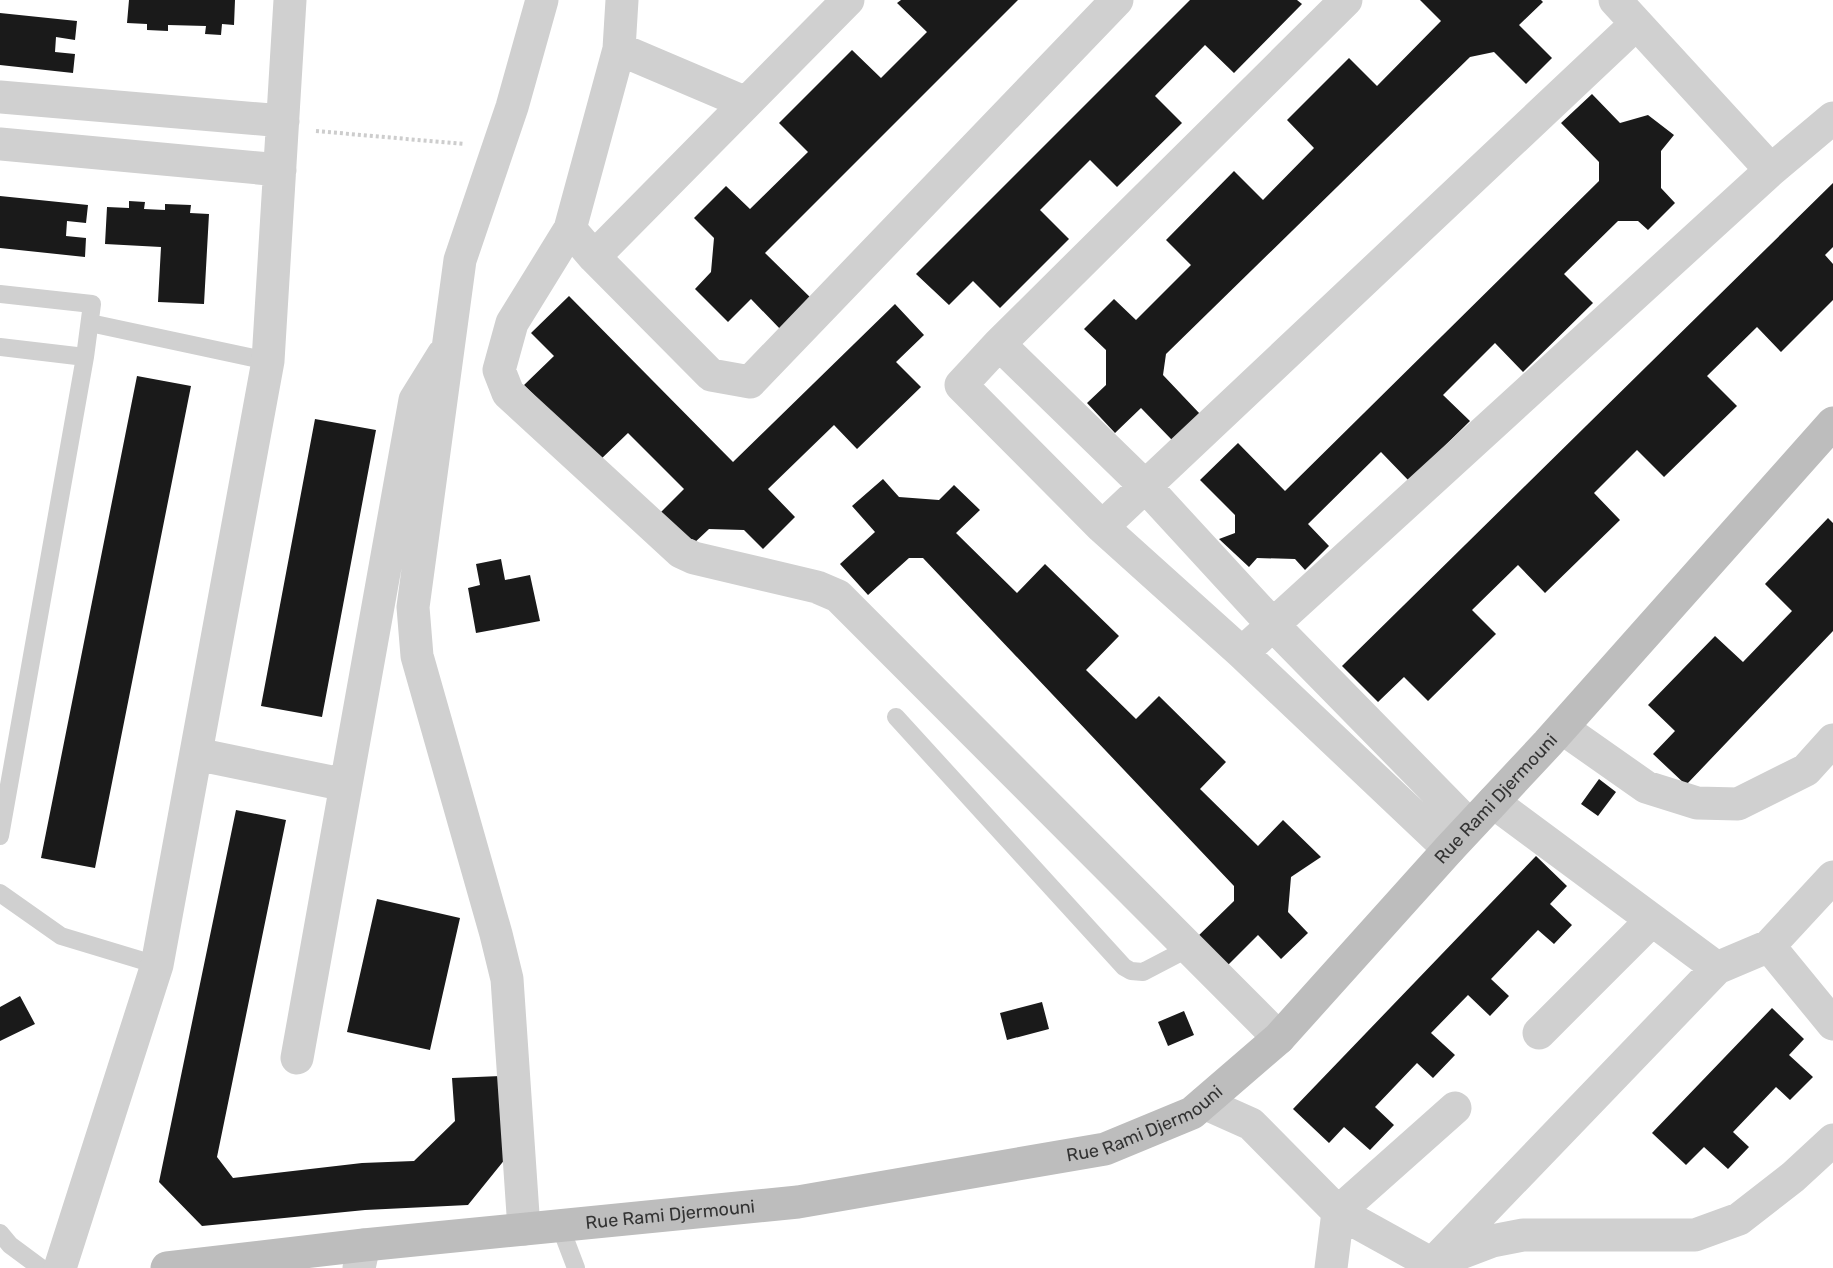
<svg xmlns="http://www.w3.org/2000/svg" width="1833" height="1268" font-family="Rubik,sans-serif">
<style>
.building{fill:#1a1a1a}
.lines{fill:none;stroke-linecap:round;stroke-linejoin:round}
.path{stroke:#cdcdcd;stroke-width:4;stroke-dasharray:3 3;stroke-linecap:butt}
.lane{stroke:#d0d0d0;stroke-width:18}
.street{stroke:#d0d0d0;stroke-width:33}
.secondary{stroke:#bdbdbd;stroke-width:33}
.labels{text-anchor:middle;stroke-width:6;stroke-linejoin:round;paint-order:stroke}
.street-label{font-size:18px;fill:#333;stroke:#fff}
</style>
<rect width="100%" height="100%" fill="#fff"/>
<!-- building -->
<path class="building" d="M129,0H235L234,25L222,24L221,35L205,34L206,26L168,25V31L147,30V24L127,23Z
M901,0H1018L765,253L814,301L783,332L751,299L728,322L695,289L711,272L714,238L694,218L726,186L750,209L808,152L779,123L852,50L881,78L927,32L897,3Z
M1190,0H1297L1302,4L1234,73L1205,45L1155,96L1182,123L1117,187L1090,160L1040,210L1069,239L1000,308L973,281L949,305L916,274Z
M1420,0H1541L1543,2L1519,25L1552,58L1526,84L1494,52L1470,57L1166,354L1163,375L1200,414L1172,440L1141,408L1115,433L1087,403L1106,385V350L1084,329L1114,299L1136,320L1191,265L1166,240L1234,171L1263,200L1314,148L1287,120L1349,58L1377,86L1441,21Z
M0,13L77,21L75,40L56,37L55,52L75,54L73,73L0,65Z
M1592,94L1620,123L1648,115L1674,135L1661,151V188L1675,203L1648,230L1638,221H1618L1564,274L1593,303L1523,372L1495,343L1443,395L1470,421L1409,481L1381,452L1308,524L1329,546L1305,570L1295,559L1257,558L1249,567L1219,539L1235,533V515L1200,480L1238,443L1285,491L1599,181V162L1561,123Z
M1833,183V247L1825,255L1833,264V300L1781,352L1757,327L1707,376L1737,406L1664,477L1637,450L1594,493L1620,520L1545,593L1518,565L1472,610L1496,634L1428,701L1404,677L1378,702L1342,666Z
M0,196L88,205L86,223L67,221L66,236L86,238L85,257L0,248Z
M129,201L145,202L144,209L165,210V204L191,205L190,213L209,214L204,304L158,302L161,247L105,244L107,207L129,208Z
M569,296L733,462L895,304L924,335L896,362L921,387L857,449L834,425L768,489L795,517L763,549L744,530L709,529L692,545L660,513L684,489L628,433L599,461L524,385L554,356L531,333Z
M137,376L191,386L95,868L41,858Z
M315,419L376,430L322,717L261,706Z
M883,479L899,497L939,500L954,485L980,510L956,533L1017,593L1045,564L1119,636L1086,670L1136,719L1159,696L1226,762L1200,789L1258,846L1283,820L1321,857L1291,877L1288,912L1308,933L1281,959L1258,935L1224,969L1195,939L1234,901V886L923,558H909L868,595L840,564L875,532L852,506Z
M1828,518L1833,523V631L1686,785L1653,754L1675,731L1648,705L1715,636L1743,662L1792,611L1765,584Z
M501,559L505,580L530,575L540,621L476,633L468,588L480,585L476,564Z
M1599,779L1616,792L1598,816L1581,804Z
M236,810L286,820L217,1157L233,1178L362,1163L414,1161L455,1121L452,1078L501,1076L506,1158L468,1205L365,1210L202,1226L159,1182Z
M1536,856L1567,886L1550,904L1572,925L1554,944L1538,930L1491,979L1509,996L1490,1016L1468,995L1431,1033L1455,1055L1433,1078L1417,1063L1375,1107L1394,1125L1370,1150L1344,1127L1329,1143L1293,1109Z
M377,899L460,918L430,1050L347,1032Z
M20,996L35,1024L0,1041V1007Z
M1042,1002L1049,1029L1007,1040L1000,1013Z
M1772,1008L1804,1039L1789,1055L1813,1077L1790,1100L1776,1087L1733,1132L1749,1147L1728,1169L1704,1147L1686,1165L1652,1133Z
M1184,1011L1194,1035L1168,1046L1158,1022Z"/>
<g class="lines">
<!-- path -->
<path class="path" d="M316,131L464,144"/>
<!-- lane -->
<path class="lane" d="M0,294L92,304L85,357L0,836
M90,323L268,361
M0,347L85,357
M896,717L1124,967L1131,971L1143,972L1189,948
M0,893L61,936L157,965
M560,1226L576,1268
M0,1233L10,1245L41,1268"/>
<!-- street -->
<path class="street" d="M622,0L619,49L570,229L512,323L499,370L508,393L681,552L694,558L817,587L838,596L1279,1038
M1346,0L999,344L961,385L1102,527L1242,653L1449,849
M1615,0L1771,170
M619,49L746,103
M0,97L283,121
M0,144L280,170
M570,229L594,257L711,375L750,382L1117,0
M594,257L848,0
M999,344L1146,487L1273,625L1470,826
M1102,527L1636,24
M1242,653L1771,170L1833,118
M1562,728L1646,787L1697,803L1738,804L1806,770L1833,740
M196,754L346,785
M1493,802L1717,968
M1833,877L1769,946L1833,1024
M1539,1033L1652,920
M297,1058L415,400L443,355
M1204,1103L1251,1124L1338,1212L1331,1268
M1455,1108L1338,1212L1432,1264L1492,1241L1523,1235H1695L1739,1219L1793,1177L1833,1140
M524,1229L507,979L496,934L417,656L413,607L460,260L512,107L542,0
M1439,1257L1717,968L1769,946
M60,1268L157,965L268,361L290,0
M359,1268L364,1245"/>
<!-- secondary -->
<path class="secondary" id="s1" d="M167,1268L364,1245L798,1202L1105,1149L1192,1113L1279,1038L1449,849L1548,743L1833,423"/>
</g>
<g class="labels">
<!-- street labels -->
<g class="street-label">
<text dy="6" stroke="none"><textPath href="#s1" startOffset="1478">Rue Rami Djermouni</textPath></text>
<text dy="6" stroke="none"><textPath href="#s1" startOffset="992">Rue Rami Djermouni</textPath></text>
<text dy="6" stroke="none"><textPath href="#s1" startOffset="506">Rue Rami Djermouni</textPath></text>
</g>
</g>
</svg>
